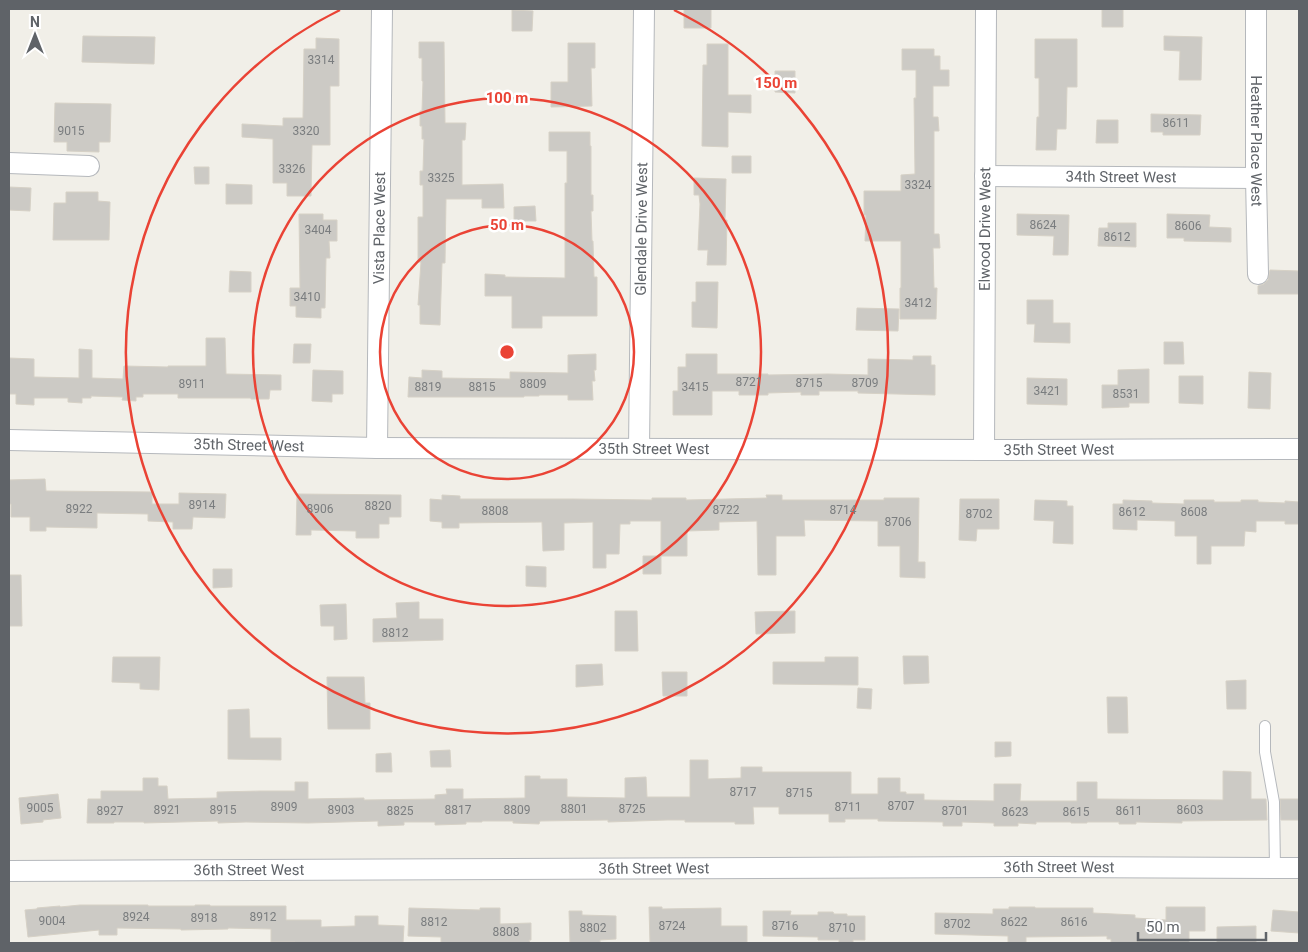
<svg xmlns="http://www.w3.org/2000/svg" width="1308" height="952" font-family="Roboto,sans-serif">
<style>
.building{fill:#cccac5;stroke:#d6d1c6}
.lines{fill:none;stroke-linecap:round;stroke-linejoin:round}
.service-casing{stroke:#b5b8bc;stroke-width:12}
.minor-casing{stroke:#b5b8bc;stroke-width:22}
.service{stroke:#fff;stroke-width:10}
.minor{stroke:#fff;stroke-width:20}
.ring{fill:none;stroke:#ea4335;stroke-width:2.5}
.labels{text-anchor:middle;stroke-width:5;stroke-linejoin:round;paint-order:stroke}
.number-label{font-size:12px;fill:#7a7d7f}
.street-label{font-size:15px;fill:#5f6368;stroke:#fff}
.centre{fill:#ea4335;stroke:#fff;stroke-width:2.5}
.ring-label{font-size:15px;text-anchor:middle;font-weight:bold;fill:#ea4335;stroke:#fff;stroke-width:5;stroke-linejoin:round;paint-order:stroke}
</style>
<rect width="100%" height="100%" fill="#f1efe8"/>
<!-- building -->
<path class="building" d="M684,9H711V28H684Z
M1102,9H1123V27H1102Z
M512,10L533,11L532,31H512Z
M83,36L155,37L154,64L82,62Z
M1164,36L1202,37L1201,80H1179L1180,51L1164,50Z
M316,38L339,39V86H330V145H312L311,196H287V183H273V139L242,137V124L283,126V118H303L304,49H316Z
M1035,39H1077V87H1067L1066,129H1057L1056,150H1036L1037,117H1039V78H1035Z
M419,42H444L445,123H466L465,140H462V185L503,184L504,208H482V199H446L445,263H442L440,325L420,324V305H418L421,262H418V217H423V185H420V171H423L424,139H422V126H420V111H422L423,81H422V58H419Z
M568,43H595V68H591L592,106L551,107V82H568Z
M707,44H728V95H751V113L728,112V147L702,146L703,65H707Z
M902,49H934V56H940V70H949V86H933V117H938L939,131H934V234H939L940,248H933L934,288H937L936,319H900V288H901V241H865L866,215H864V191H901V175L915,174L914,98H916V70H902Z
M775,71H795V93L775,92Z
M55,103L111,104L110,142H99V152L67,151V142H54Z
M1151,114L1201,115L1200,135H1163V132H1151Z
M1097,120H1118V143H1096Z
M549,132H590V146H591V195H593V211H591L592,241H593L594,277H597V316H542V328H512V296H485V274L505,275V277L565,278V183H567V151H549Z
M732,156H751V173H732Z
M194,167H209V184H195Z
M694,178L726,179L725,220H727L726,265H707L708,250H698L700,204L699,195H694Z
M226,184L252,185V204H226Z
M9,187L31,188L30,211L9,210Z
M66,192H98V201L110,202L109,240H53L54,203H66Z
M535,206L536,221H514V207Z
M299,214H323V220H337V241H329L330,258H326L325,308H321V318L296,317V306H290V288H300Z
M1017,214L1069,215L1068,255H1053L1054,236L1017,235Z
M1167,214L1210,215L1209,227L1231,228V242L1184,241V238H1167Z
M1108,223H1136V247L1098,246L1099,228H1108Z
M1270,270L1299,271V294H1258V286L1264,284L1268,280Z
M230,271L251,272V292H229Z
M696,282H718L717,328L692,327V302H696Z
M1027,300H1053V323H1070V343L1034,342L1035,324H1027Z
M857,308L899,309L898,331L856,330Z
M206,338H225L226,374L281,375V390H270L269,399H251V398H178V394H143V397H136V401L122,400L123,397L91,396V398H82V403L68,402V398H34V405L16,404V394H9V358L34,359V377L79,378V349L92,350V378L123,379L124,366L168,367V366H206Z
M1164,342H1183L1184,364H1164Z
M294,344H311L310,363H293Z
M596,354V370H594L595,381H592L593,400H568V395H539V396H524V397H408L409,377L422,378V370L442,371V378L510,379V372L568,373V355Z
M686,354H717V374H768V375L828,374L868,375V359L913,360V356H931V365H935V395L858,393V391H819V395H801V392L768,393V395H739V391H712V415H673V391H678V367H686Z
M1149,369V403H1129V407L1102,408V385H1118V370Z
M313,370L343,371V394H332V402L312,401Z
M1249,372L1271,373L1270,409L1248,408Z
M1179,376H1203V404L1179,403Z
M1027,378L1067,379V405L1027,404Z
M45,479L46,491L152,492V504H179V493L226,494L225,518L193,517L192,529H173V522L148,521V514L97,513V528L46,527V531H30V517H11V504H9V480Z
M297,494L401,495V517H389V524H379V538H356V531L311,530V535H296Z
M442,495L460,496V499H572L652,500V498H686V500L767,498L766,495H782V500H884V498H919L918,562H925V578L900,577V546H878V521L804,520L805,536H776V575H758L757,521L719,522V530L687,531V556H661V521H630V524H620L619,554H606V568H593V522L564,523V550L543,551L542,522L459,523V528H442V522L430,521V499L442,500Z
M960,499H999V529H977L976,541L959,540Z
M1035,500L1067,501V506H1073V544L1053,543L1054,521L1034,520Z
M1123,500L1152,501V503L1184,504V500H1214V502H1241V500H1258V502L1285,503V501L1299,502V524H1285V521H1256V532L1245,531L1244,546H1211V564H1197V536H1175V521L1137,520V530L1113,529V504H1123Z
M643,556H661V574H643Z
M526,566L546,567V587L526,586Z
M213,569H232V587L213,588Z
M9,575H21L22,626H9Z
M419,602V619H443V640L373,642V619L397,618L396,603Z
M346,604L347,639L334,640V626H321L320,605Z
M615,611H637L638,651H615Z
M795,611V633L756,634L755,612Z
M903,656H928L929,683L904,684Z
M113,657H160L159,690L140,689V683L112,682Z
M825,657H858V685L773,684V662H825Z
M602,664L603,685L576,687V665Z
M662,672H687V696H663Z
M327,677H364L365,703H370V729H328Z
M1246,680V709H1227L1226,681Z
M858,688L872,689L871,709L857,708Z
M1107,697H1127L1128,733H1108Z
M249,709L250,738H281V760L228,759V710Z
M995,742H1011V756L995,757Z
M450,750L451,767H431L430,751Z
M391,753L392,772H376V754Z
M690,760H708V779L741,778V767H762V772H851V794H878V778H900V792H906V794H924V800L994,801V784H1021L1020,801H1077V782H1097V799L1223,800V771L1251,772V799H1266L1267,820L1182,821V823L1136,822V824H1119V822H1087V823H1071V822H1036V824L1018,823V826H994V823L962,822V826H943V822L878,821V819H845V822H829V814H779V807H753L754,824H735V822H685V820H667L608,822V820L540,821L539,824L513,823V821H482V822H466V824L435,825V822H404V825L378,826V821L308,823L246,822L218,823V821L144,823V822H114V823H87L88,799H101V791H143V778H158V786H167L168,799L217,798V792L261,791H295V782H308V799L364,798V800L435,799V795L447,794L446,789H463V799L525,798V776H540V779H567V797L625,798V778L646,777L647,797H690Z
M58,794L61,818L43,820V822L21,824L19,798Z
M1280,799H1299V820H1281Z
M80,905H148V906H195V905H210V906H286V920H321V927L355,926V916H378V925L404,926L403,943H295V942H271V929L228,928V929L181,930V929L117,928V935H99V930L28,937L25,910L37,909V908L60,906V907Z
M649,907H662V909L721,908V926H747V943H650Z
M1009,907H1035V908H1093V913L1135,915V918L1166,920V907H1205V931H1189V943L1136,942V943H1111V939H1107V936L1026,937V943H1008V936L935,934V913L993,914V909H1009Z
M409,908L480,910V908H500V924L531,923V940H529L530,943H441V937L408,936Z
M1273,910L1299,912V933L1271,931Z
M569,911H582V915L616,916V939L600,940V943H570Z
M763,911H791L790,915H818V912H833L834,914H847V916H865V940H853V943H839V940H818V937L763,936Z
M1256,926V943H1217V927Z"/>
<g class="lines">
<defs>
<path id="service" d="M1265,726V752L1274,802L1275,868"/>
<g id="minor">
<path id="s1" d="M1256,9V178L1258,274"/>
<path d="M9,163L89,166"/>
<path id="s2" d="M985,176L1256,178"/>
<path id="s3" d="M9,440L377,448L984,450L1299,449"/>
<path id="s4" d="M377,448L382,9"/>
<path id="s5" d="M639,449L644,9"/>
<path id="s6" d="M984,450L986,9"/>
<path id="s7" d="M9,871L1048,867L1299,868"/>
</g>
</defs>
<!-- service casing -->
<use href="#service" class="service-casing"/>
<!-- minor casing -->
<use href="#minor" class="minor-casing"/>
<!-- service -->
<use href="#service" class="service"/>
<!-- minor -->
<use href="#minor" class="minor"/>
</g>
<!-- distance rings -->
<g class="ring">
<circle cx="507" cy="352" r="127"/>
<circle cx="507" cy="352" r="254"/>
<path d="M674 10A381 381 0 1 1 340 10"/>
</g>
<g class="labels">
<!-- number labels -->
<g class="number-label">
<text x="321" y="64">3314</text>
<text x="1176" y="127">8611</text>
<text x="71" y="135">9015</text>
<text x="306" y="135">3320</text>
<text x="292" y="173">3326</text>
<text x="441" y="182">3325</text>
<text x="918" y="189">3324</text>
<text x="1043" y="229">8624</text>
<text x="1188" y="230">8606</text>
<text x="318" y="234">3404</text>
<text x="1117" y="241">8612</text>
<text x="307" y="301">3410</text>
<text x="918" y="307">3412</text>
<text x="749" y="386">8721</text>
<text x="809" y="387">8715</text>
<text x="865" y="387">8709</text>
<text x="192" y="388">8911</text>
<text x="533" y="388">8809</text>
<text x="428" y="391">8819</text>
<text x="482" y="391">8815</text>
<text x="695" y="391">3415</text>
<text x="1047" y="395">3421</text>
<text x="1126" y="398">8531</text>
<text x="202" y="509">8914</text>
<text x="378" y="510">8820</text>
<text x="79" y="513">8922</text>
<text x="320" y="513">8906</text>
<text x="726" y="514">8722</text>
<text x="843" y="514">8714</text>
<text x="495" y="515">8808</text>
<text x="1132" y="516">8612</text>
<text x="1194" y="516">8608</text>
<text x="979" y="518">8702</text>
<text x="898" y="526">8706</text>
<text x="395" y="637">8812</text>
<text x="743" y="796">8717</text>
<text x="799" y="797">8715</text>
<text x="901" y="810">8707</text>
<text x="284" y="811">8909</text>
<text x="848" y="811">8711</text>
<text x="40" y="812">9005</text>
<text x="574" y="813">8801</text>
<text x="632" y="813">8725</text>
<text x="167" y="814">8921</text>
<text x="223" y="814">8915</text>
<text x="341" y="814">8903</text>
<text x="458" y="814">8817</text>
<text x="517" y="814">8809</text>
<text x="1190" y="814">8603</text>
<text x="110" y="815">8927</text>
<text x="400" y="815">8825</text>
<text x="955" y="815">8701</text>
<text x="1129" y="815">8611</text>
<text x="1015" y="816">8623</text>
<text x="1076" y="816">8615</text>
<text x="136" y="921">8924</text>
<text x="263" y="921">8912</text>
<text x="204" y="922">8918</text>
<text x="52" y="925">9004</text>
<text x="434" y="926">8812</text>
<text x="1014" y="926">8622</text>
<text x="1074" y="926">8616</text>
<text x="957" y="928">8702</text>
<text x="672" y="930">8724</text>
<text x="785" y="930">8716</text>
<text x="593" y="932">8802</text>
<text x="842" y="932">8710</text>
<text x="506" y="936">8808</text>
</g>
<!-- street labels -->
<g class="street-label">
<text dy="5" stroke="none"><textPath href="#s1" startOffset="132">Heather Place West</textPath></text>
<text dy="5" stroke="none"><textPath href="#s2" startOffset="136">34th Street West</textPath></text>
<text dy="5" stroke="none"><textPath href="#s4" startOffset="220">Vista Place West</textPath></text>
<text dy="5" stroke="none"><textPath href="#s5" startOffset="220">Glendale Drive West</textPath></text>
<text dy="5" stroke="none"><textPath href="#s6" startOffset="221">Elwood Drive West</textPath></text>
<text dy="5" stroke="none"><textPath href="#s3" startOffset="240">35th Street West</textPath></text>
<text dy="5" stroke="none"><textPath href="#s3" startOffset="645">35th Street West</textPath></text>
<text dy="5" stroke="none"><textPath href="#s3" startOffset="1050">35th Street West</textPath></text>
<text dy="5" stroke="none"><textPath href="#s7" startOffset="1050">36th Street West</textPath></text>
<text dy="5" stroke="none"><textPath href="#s7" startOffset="645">36th Street West</textPath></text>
<text dy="5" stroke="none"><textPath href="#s7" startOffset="240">36th Street West</textPath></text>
</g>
</g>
<circle cx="507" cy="352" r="8" class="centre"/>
<g class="ring-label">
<text x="776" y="88">150 m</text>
<text x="507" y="103">100 m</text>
<text x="507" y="230">50 m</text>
</g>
<!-- border -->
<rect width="1308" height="952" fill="none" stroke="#5f6368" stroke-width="20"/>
<!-- north arrow -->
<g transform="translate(35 35)" stroke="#ffffff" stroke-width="4" paint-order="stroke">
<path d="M0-4L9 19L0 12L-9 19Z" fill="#5f6368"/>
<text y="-8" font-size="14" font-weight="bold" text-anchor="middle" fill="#5f6368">N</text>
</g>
<!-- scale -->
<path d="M1138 932v8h128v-8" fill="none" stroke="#5f6368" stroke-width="2.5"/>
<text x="1146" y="932" font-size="15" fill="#5f6368" stroke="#ffffff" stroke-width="4" paint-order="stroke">50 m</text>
</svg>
